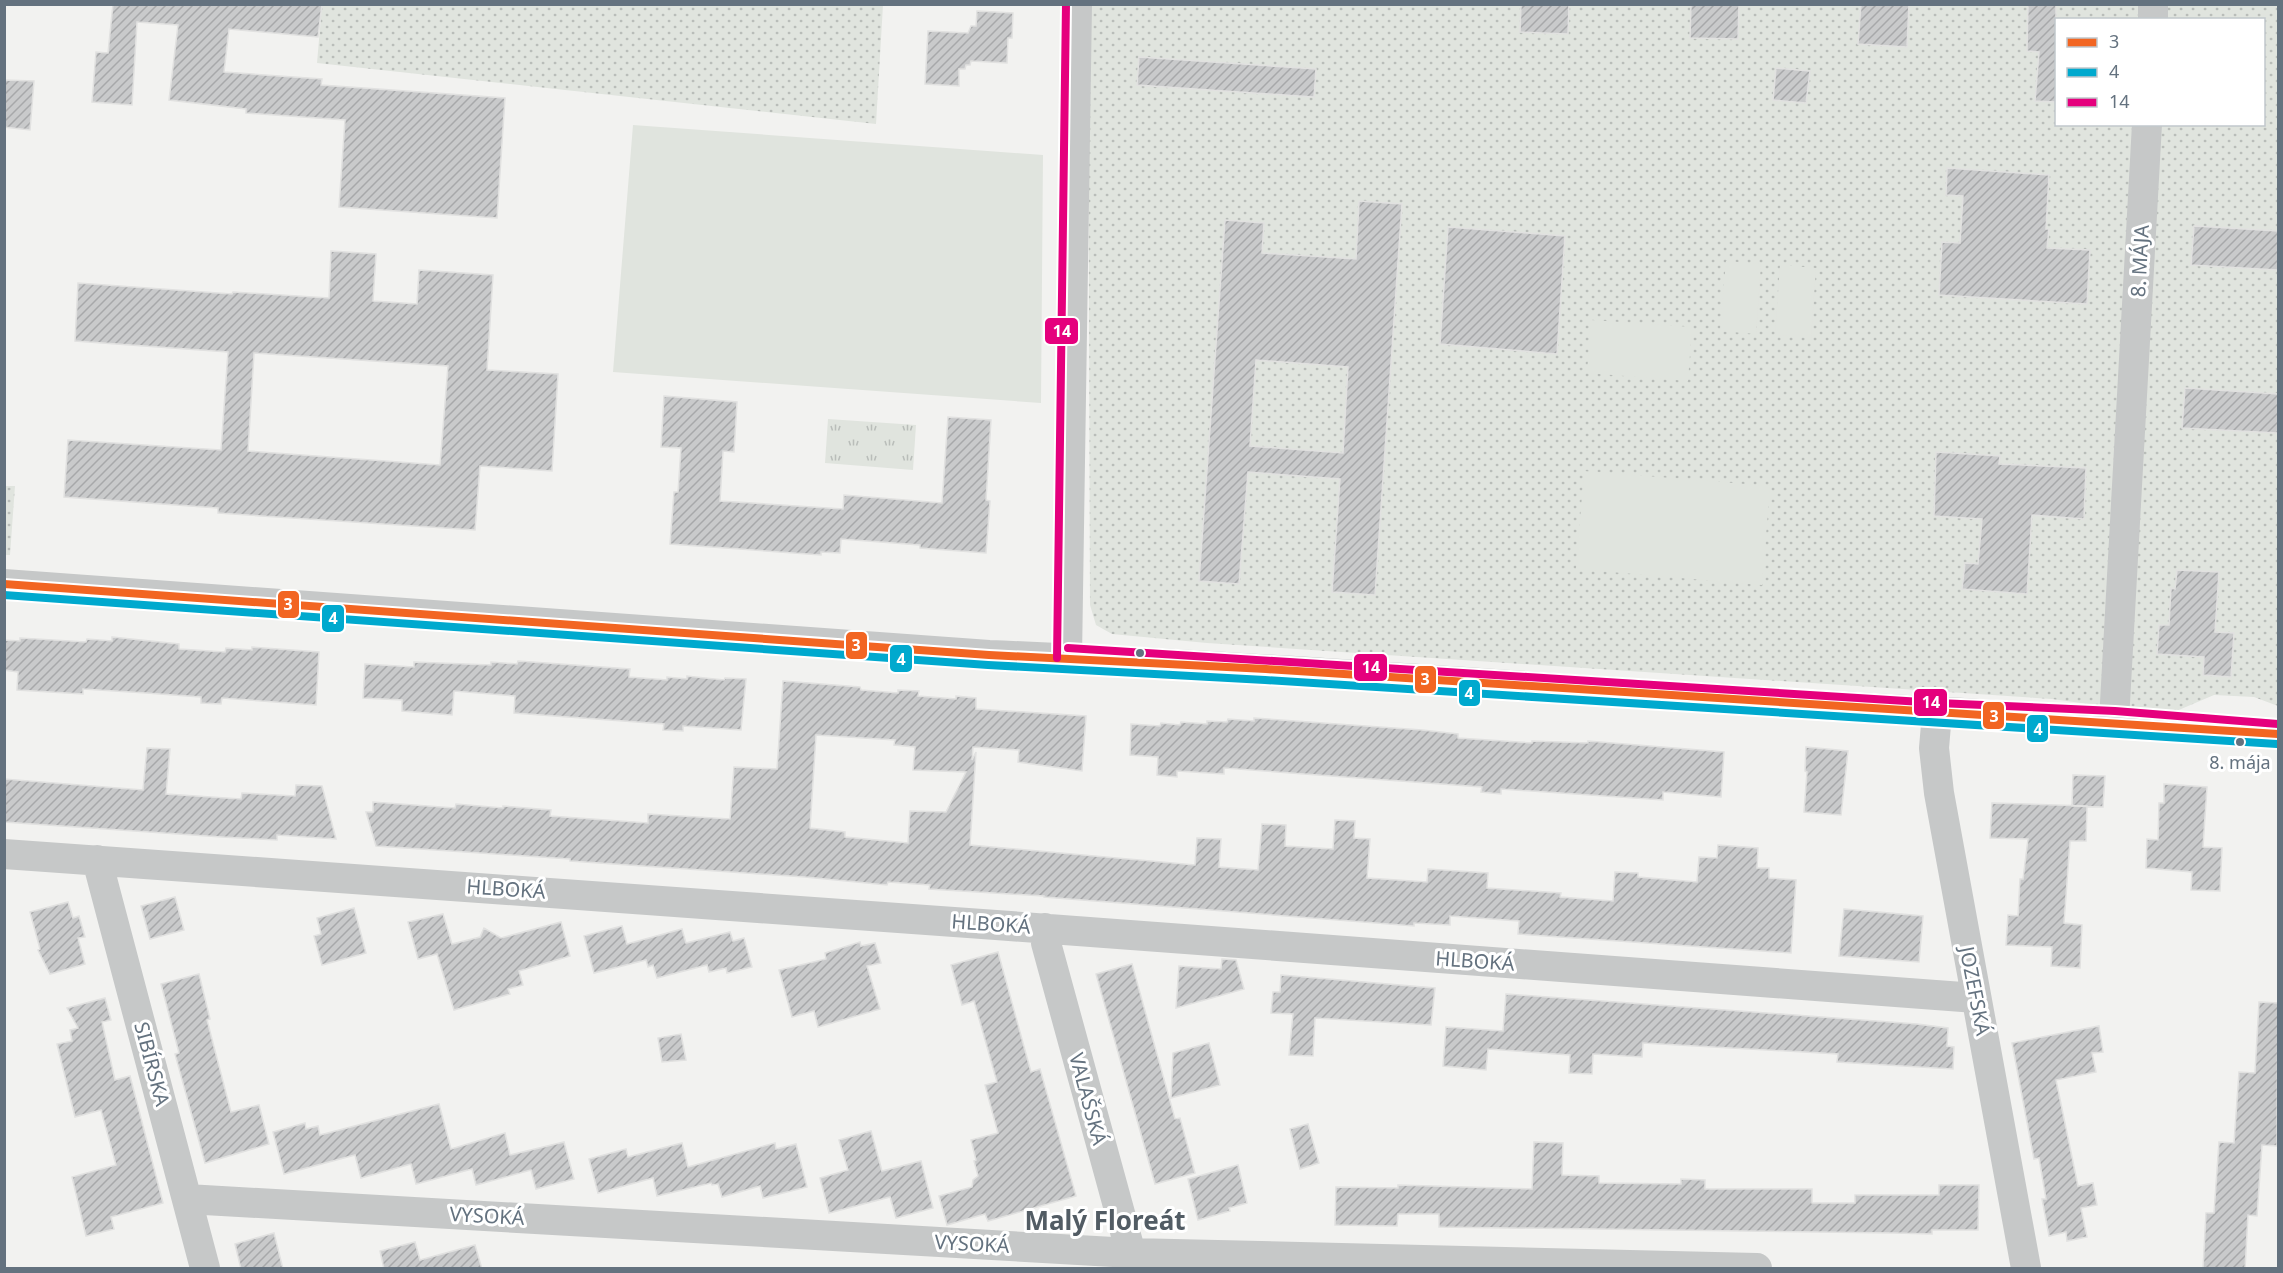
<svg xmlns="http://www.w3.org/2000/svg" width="2283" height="1273" font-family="'Noto Sans',sans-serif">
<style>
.grass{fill:url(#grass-dots);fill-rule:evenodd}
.park{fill:url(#park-tufts)}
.pitch{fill:#e0e4de}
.building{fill:url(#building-hatch);stroke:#e1e1e0;stroke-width:1.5;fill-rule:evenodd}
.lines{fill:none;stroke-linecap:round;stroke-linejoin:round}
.minor{stroke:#c6c8c8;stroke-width:30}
.bus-1-casing{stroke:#fff;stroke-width:12}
.bus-2-casing{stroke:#fff;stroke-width:12}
.bus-3-casing{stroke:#fff;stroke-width:12}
.bus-1{stroke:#f26522;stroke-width:8}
.bus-2{stroke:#00a9ce;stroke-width:8}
.bus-3{stroke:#e5007d;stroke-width:8}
.bus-dot{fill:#64727f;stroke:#fff;stroke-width:2}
.labels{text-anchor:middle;stroke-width:6;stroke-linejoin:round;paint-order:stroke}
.bus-label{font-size:18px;fill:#64727f;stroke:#fff}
.street-label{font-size:20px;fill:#64727f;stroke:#fff}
.district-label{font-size:26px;font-weight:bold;fill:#525c64;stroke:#fff}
.line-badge{stroke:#fff;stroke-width:2}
.badge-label{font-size:16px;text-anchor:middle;font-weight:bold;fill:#fff}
</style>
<defs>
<pattern id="grass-dots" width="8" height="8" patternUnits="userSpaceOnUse" patternTransform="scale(1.5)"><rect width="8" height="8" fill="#e0e4de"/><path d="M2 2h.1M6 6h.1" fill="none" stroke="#b9bdb9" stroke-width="1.8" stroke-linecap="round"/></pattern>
<pattern id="park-tufts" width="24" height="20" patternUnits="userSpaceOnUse" patternTransform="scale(1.5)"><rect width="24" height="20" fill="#e0e4de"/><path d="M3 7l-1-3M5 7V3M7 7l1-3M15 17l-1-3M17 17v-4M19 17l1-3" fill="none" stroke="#b9bdb9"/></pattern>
<pattern id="building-hatch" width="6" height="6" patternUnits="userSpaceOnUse" patternTransform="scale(1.5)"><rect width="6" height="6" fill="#c9cacb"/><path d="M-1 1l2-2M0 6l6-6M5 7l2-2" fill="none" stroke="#a7a8aa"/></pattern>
</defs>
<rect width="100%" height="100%" fill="#f2f2f0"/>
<!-- grass -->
<path class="grass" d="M322,5H883L876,124L317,63Z
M1088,5H2278V706L2254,697L2214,695L2167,715L2052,699L1207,643L1112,634L1096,625L1090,605ZM2056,20H2264V124H2056Z
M4,486H15L10,555H5Z"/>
<!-- park -->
<path class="park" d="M828,419L916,425L913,470L825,463Z"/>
<!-- pitch -->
<path class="pitch" d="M633,125L1043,155L1041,403L613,372Z
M1726,261L1761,264L1756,334L1720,331Z
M1780,265L1816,268L1811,338L1775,335Z
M1591,320L1692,327L1688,381L1587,373Z
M1584,471L1770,486L1762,585L1576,569Z"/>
<!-- building -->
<path class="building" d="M113,4H322L318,37L229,29L224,72L322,79L321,85L505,98L497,218L339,207L345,120L246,113V109L169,100L178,25L137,22L132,105L92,102L96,52L108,53Z
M1521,4H1569L1568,34L1520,32Z
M1691,4H1739L1738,39L1690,38Z
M1861,4H1909L1907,47L1858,44Z
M2028,4H2056V102L2035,101L2039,52L2027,51Z
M977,11L1013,13L1012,38H1008L1007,63L971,61L970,65H966L965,69H959V86L925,84L928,31L968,33L971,26H976Z
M1139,57L1316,69L1314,97L1137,85Z
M1776,68L1810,71L1806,103L1773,100Z
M4,80L34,81L30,130L4,127Z
M1947,168L2049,175L2046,229H2049L2047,248L2090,250L2087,304L1939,295L1942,242L1960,243L1963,196L1946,195Z
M1359,201L1402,204L1375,595L1332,592L1340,479L1248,472L1239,584L1199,581L1225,220L1264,223L1262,253L1356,259ZM1256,360L1348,367L1343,453L1250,446Z
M2194,226L2278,231V270L2191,265Z
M1448,227L1565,236L1557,354L1440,344Z
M331,251L376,254L373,301L417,304L419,270L493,275L487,370L558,374L552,471L480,466L475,530L218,513V508L64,497L68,440L221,450L228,352L75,341L78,283L232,294L233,292L329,298ZM254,353L448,366L440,465L248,451Z
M2185,388L2278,394V433L2182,428Z
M664,396L737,402L734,452L723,451L720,501L843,509L844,495L942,503L948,417L991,420L986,500L990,501L986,553L920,548V545L841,539L840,553L821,552V555L670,544L674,492H678L681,448L661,447Z
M1936,452L2000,456L1999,464L2086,468L2084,519L2032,515L2027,594L1962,589L1965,563L1978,564L1982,519L1934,516Z
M2177,570L2219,572L2215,632L2234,633L2231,677L2203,675L2204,657L2157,654L2159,625H2169L2171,588L2175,589Z
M112,637L179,644V649L225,652L226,648L252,650V647L319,652L316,705L222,698L221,704L201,703V697L146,693L83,689V694L17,690L18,672L4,670V640L20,641V638L86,642L87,639L112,641Z
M518,661L630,669L629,677L667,680V677L687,679V676L724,680L725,678L746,679L741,730L683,726V731L663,730L664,724L514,713L515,696L454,691L452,715L402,711V700L363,698L365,664L414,667V662L491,665V662L517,664Z
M783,681L860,687L861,690L898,693V690L919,691L918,696L956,699V696L976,698V709L1086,716L1082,771L1018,762L1019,750L973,747L972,760L976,752L970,845L1195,865L1197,838L1221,839L1219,867L1258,870L1262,824L1286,825L1285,846L1333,849L1335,820L1355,821L1354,838L1370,839L1367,878L1427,882L1428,869L1488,873L1487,888L1561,893L1560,897L1613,901L1615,872L1638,873V877L1697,882L1699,857L1717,858L1718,845L1758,848L1757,868H1769V878L1796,880L1791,953L1518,934L1519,921L1450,916V925L1414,923V926L1044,897V896L929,889L930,885L888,882L887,885L805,877L570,861V859L376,846L366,812H373V802L455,808L456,804L503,808V806L551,810L550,816L648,823V814L730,819L734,767L777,769ZM816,735L895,740L894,745L915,747L913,770L966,772L946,812L910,811L908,843L845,837V832L810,828Z
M1254,718L1422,730L1458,734V738L1532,743V741L1588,743V741L1724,752L1721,797L1663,792V800L1501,789V794L1481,792L1482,787L1224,768V774L1177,771V777L1157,775L1158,757L1130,755L1131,724L1160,726L1161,723L1180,725L1181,722L1207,724V721L1227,722L1228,719L1254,721Z
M1806,747L1848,751L1841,815L1804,812L1807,772L1805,771Z
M147,748L170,749L166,794L241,799L242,793L295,796L296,785L322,786L336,839L277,835V840L222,837L4,822V779L143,790Z
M2073,775L2105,776L2103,807L2072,806Z
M2164,784L2207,787L2203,847L2222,848L2220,891L2191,890L2192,872L2146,868L2147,839L2158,840L2159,803H2164Z
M1992,803L2087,806L2086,841H2070L2064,923L2082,925L2080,968L2051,966L2052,947L2006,945L2008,915L2018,916L2020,879H2023L2028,839L1990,838Z
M175,897L184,930L150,939L141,906Z
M68,902L73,918L79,916L85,937L78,938L85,964L50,974L38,950L40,949L30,912Z
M354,908L366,953L322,965L314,936L321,934L317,918Z
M1844,909L1923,916L1919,962L1839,956Z
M443,914L452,944L480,937L484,928L501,938L561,922L570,956L519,971L523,985L508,989L510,994L454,1010L437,954L418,959L408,922Z
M622,926L627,944L682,929L686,943L730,932L733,941L744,938L752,967L727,973L726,968L709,972L707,965L657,978L653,965L648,967L646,960L594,973L584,936Z
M860,942L861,946L875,943L881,963L867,966L880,1009L818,1027L814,1011L792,1017L779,970L826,959L825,953Z
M998,952L1031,1072L1040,1069L1076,1196L988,1221L985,1214L947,1225L939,1196L972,1187L973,1180L978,1176L974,1161L976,1160L971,1140L998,1133L985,1085L997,1082L974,1001L962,1005L951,965Z
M1222,959L1236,960L1244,989L1176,1008L1179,966L1221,969Z
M1132,964L1175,1119L1180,1118L1195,1173L1155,1184L1096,974Z
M199,974L210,1019L207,1020L231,1112L259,1105L269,1144L205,1163L175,1054L179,1053L161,984Z
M1281,975L1435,988L1431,1025L1315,1018L1313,1056L1289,1055L1293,1014L1271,1013L1273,992H1280Z
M1506,994L1917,1024L1948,1028L1947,1046L1954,1047L1953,1069L1837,1062L1838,1054L1643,1043L1642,1057L1593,1054L1592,1074L1569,1073L1570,1055L1488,1049L1486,1070L1443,1066L1446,1027L1503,1031Z
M105,998L111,1020L102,1022L115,1080L130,1076L163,1203L111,1217L114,1229L86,1236L72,1177L116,1165L101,1110L75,1117L57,1044L72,1041L70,1030L78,1028L67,1008Z
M2259,1002L2278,1003L2277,1146L2262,1145L2257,1216L2248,1215L2245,1269H2203L2206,1213H2214L2219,1142L2234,1143L2239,1072L2255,1073Z
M2099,1026L2103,1052L2092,1053L2096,1072L2056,1080L2078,1186L2093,1183L2097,1205L2081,1208L2087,1237L2067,1241L2066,1232L2049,1236L2042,1199H2046L2039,1158L2034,1159L2012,1043Z
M681,1034L686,1060L662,1062L658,1038Z
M1209,1043L1220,1085L1171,1098L1173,1053Z
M439,1104L451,1149L505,1133L510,1155L564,1142L574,1179L536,1189L531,1170L476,1185L472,1169L416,1184L411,1164L361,1178L355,1155L284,1174L273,1132L305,1123L306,1129L318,1126L320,1135Z
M1308,1124L1319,1163L1300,1169L1290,1129Z
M871,1131L882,1171L921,1161L933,1208L896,1218L890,1197L829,1213L820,1178L848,1170L839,1140Z
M1534,1142L1563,1143L1562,1175L1599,1176V1183L1681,1184V1179L1705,1180V1189H1812V1203H1855V1195H1939V1185H1979L1978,1230H1932V1234L1894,1233L1439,1227V1214H1398L1397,1226L1335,1225L1336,1187L1398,1188V1185L1532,1189Z
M682,1143L688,1167L775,1143L776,1149L796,1144L807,1187L763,1198L760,1186L722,1197L718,1184L712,1185L711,1183L657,1196L653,1178L598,1193L589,1159L626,1149L628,1157Z
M1238,1165L1247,1203L1229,1208L1230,1211L1198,1220L1188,1179Z
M274,1233L283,1269H241L235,1244Z
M415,1242L420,1260L475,1245L482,1269H384L380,1251Z"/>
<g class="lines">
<!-- minor -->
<path class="minor" d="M2153,20V4
M4,584L989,655C1235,665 1482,684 1728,699C1911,711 2095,719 2278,734
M1067,658L1077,4
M1937,713L1934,748L1939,793L2026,1268
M2114,721L2147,124
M4,854L996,925L1976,998
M97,860L205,1268
M1045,928L1046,943L1135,1268
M187,1199L1131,1253L1757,1268"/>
<defs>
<path id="bus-1" d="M4,584L989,655L1266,669L2278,734"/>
<path id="bus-2" d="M4,595L988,665L1265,680L2277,744"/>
<path id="bus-3" d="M1068,648L1938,703L2115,711L2278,724
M1057,658L1066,4"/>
</defs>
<!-- bus-1 casing -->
<use href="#bus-1" class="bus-1-casing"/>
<!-- bus-2 casing -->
<use href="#bus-2" class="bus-2-casing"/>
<!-- bus-3 casing -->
<use href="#bus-3" class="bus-3-casing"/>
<!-- bus-1 -->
<use href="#bus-1" class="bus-1"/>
<!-- bus-2 -->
<use href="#bus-2" class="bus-2"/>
<!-- bus-3 -->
<use href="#bus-3" class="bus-3"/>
</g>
<!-- markers -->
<g class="bus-dot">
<circle cx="1140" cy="653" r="5"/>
<circle cx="2240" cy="742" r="5"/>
</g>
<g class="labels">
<!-- bus labels -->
<g class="bus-label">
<text x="2240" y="769">8. mája</text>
</g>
<!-- street labels -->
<g class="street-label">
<text transform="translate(2140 261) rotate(-87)" y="7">8. MÁJA</text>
<text transform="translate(506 889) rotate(4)" y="7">HLBOKÁ</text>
<text transform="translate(991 924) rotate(4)" y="7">HLBOKÁ</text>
<text transform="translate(1475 961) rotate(4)" y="7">HLBOKÁ</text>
<text transform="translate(1975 991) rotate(79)" y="7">JOZEFSKÁ</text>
<text transform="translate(152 1064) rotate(75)" y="7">SIBÍRSKA</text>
<text transform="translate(1088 1099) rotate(75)" y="7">VALAŠSKÁ</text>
<text transform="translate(487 1216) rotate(3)" y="7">VYSOKÁ</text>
<text transform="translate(972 1244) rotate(3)" y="7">VYSOKÁ</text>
</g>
<!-- district labels -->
<g class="district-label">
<text x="1105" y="1230">Malý Floreát</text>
</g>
</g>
<g class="line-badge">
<rect x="1044" y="317" width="35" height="28" rx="6" fill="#e5007d"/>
<rect x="277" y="590" width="23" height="29" rx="6" fill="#f26522"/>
<rect x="321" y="604" width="24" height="29" rx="6" fill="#00a9ce"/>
<rect x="845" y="631" width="23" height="29" rx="6" fill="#f26522"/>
<rect x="889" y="644" width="24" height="29" rx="6" fill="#00a9ce"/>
<rect x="1353" y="653" width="35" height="29" rx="6" fill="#e5007d"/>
<rect x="1414" y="665" width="23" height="29" rx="6" fill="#f26522"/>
<rect x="1458" y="679" width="23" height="28" rx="6" fill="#00a9ce"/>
<rect x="1913" y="688" width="35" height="29" rx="6" fill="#e5007d"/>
<rect x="1982" y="701" width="23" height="29" rx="6" fill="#f26522"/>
<rect x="2026" y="714" width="23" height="29" rx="6" fill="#00a9ce"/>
</g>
<g class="badge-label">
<text x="1062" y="337">14</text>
<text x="288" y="610">3</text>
<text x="333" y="624">4</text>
<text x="856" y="651">3</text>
<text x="901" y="665">4</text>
<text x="1371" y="673">14</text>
<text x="1425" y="685">3</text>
<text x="1469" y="699">4</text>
<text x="1931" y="708">14</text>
<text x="1994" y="722">3</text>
<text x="2038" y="735">4</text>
</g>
<!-- border -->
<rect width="2283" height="1273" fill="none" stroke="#64727f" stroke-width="12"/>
<!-- legend -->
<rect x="2055" y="18" width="210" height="108" fill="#ffffff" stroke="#c1c7cc" stroke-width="1.5"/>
<rect x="2067" y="38" width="30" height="9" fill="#f26522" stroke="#c1c7cc" stroke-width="1.5"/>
<text x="2109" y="48" font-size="18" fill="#64727f">3</text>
<rect x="2067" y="68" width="30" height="9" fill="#00a9ce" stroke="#c1c7cc" stroke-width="1.5"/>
<text x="2109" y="78" font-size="18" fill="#64727f">4</text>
<rect x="2067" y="98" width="30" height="9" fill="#e5007d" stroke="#c1c7cc" stroke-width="1.5"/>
<text x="2109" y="108" font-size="18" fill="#64727f">14</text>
</svg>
